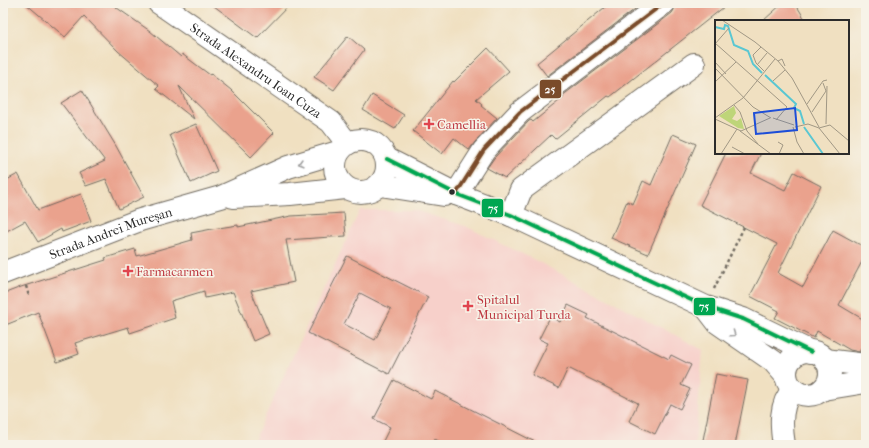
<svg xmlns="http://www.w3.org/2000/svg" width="869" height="448" font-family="'IM FELL French Canon',serif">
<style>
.built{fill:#f7d0ca}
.building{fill:#eaa28d;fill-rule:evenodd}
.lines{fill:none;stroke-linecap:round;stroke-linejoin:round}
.minor-casing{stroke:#706a60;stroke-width:24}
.major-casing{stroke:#706a60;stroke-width:24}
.path{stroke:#706a60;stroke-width:2.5;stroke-dasharray:3 3;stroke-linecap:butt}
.minor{stroke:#fff;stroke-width:22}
.major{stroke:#fff;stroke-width:22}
.bus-1-casing{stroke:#f7f3e8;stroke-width:7}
.bus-2-casing{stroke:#f7f3e8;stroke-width:7}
.bus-1{stroke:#00a651;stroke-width:4}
.bus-2{stroke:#7a4b2a;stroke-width:4}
.oneway{stroke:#a0a0a0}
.health-dot{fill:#e0444e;stroke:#f7f3e8;stroke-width:1.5}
.bus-dot{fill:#2b2b2b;stroke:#f7f3e8;stroke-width:1.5}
.labels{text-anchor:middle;stroke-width:3;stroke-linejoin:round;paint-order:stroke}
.street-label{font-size:13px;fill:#2b2b2b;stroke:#f7f3e8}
.health-label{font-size:13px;fill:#be3a42;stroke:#f7f3e8;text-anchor:start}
.inset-river{fill:none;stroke:#5ac7d2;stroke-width:2}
.inset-road{fill:none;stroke:#a19885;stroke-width:1}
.view{fill:#1d4ed8;fill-opacity:0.15;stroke:#1d4ed8;stroke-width:2}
.inset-edge{fill:none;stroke:#2b2b2b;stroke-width:2}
.line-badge{stroke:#f7f3e8;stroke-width:1.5}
.badge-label{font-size:11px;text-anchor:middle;font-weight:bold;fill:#fff}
</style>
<rect width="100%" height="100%" fill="#f7f3e8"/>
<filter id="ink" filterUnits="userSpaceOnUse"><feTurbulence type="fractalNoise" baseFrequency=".025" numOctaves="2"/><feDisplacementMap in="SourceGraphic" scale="8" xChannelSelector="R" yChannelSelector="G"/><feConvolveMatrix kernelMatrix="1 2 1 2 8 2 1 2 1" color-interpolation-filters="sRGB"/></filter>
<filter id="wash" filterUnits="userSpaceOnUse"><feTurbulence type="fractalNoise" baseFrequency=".012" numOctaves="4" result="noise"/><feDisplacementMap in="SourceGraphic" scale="16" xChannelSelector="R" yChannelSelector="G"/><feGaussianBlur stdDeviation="0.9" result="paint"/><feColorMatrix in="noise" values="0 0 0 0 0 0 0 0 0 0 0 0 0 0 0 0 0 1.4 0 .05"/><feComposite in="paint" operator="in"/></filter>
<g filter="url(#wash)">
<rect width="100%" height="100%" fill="#f0e0c1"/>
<!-- built -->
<path class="built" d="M360,210H414L465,226L539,262L703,350L695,445H252Z"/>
<g id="blocks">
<!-- building -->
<path class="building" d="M25,3H110L150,31L181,57L182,54L210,75L211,74L231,90L274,133L251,157L179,86L194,119L156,89L159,86L118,51L84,16L65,37Z
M210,3H291L257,38Z
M610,3H643L547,76L537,63Z
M676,3H729L610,97L608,96L555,139L551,135L505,178L487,168L494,158L529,121L531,120L533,122L564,97L562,96L672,13L675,8Z
M783,3H795L806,21H763Z
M348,36L364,50L334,90L314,77Z
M488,48L509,71L476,99L482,104L481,105L497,118L475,142L469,150L454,138L442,154L413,131L453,81L454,82Z
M82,90L116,146L144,197L119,209L106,179L86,186L79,173L105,161L61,103Z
M372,95L404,115L395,129L363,110Z
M196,124L217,171L191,183L170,135Z
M673,134L696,144L648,254L611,238L627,201L633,204L643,181L651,185Z
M726,153H761L751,173L785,190L794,172L821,186L778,273L803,287L833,230L866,248V254L839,305L866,321V340L859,352L850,350L817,331L814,338L775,318L779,311L750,296L777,244L700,205Z
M18,174L38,210L81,194L91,221L62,232L61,229L38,242L25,221L3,233V182Z
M344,213L346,236L286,240L294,282L251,291L269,334L253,341L233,292L205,298L204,291L171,301L175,318L130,333L128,327L75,343L79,354L57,362L38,312L3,326V294L21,287L106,260L105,258L135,249L137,256L192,240L191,233L212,229L238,225V227L291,216Z
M347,256L428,297L389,374L308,333ZM360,293L391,309L375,340L344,324Z
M568,305L589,315L587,318L669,359L671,355L691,365L681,385L690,389L680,409L670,404L655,434L629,421L638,403L568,368L559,388L532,375L548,343L539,339L550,317L560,322Z
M716,374L748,380L735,445H702Z
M394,380L431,399L435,391L541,445H446L435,439L432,445H381L390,427L374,419Z"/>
</g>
</g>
<g filter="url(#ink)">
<use href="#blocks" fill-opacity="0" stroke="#706a60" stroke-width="1"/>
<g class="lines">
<defs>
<g id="minor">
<path id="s1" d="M159,3L331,122L347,143"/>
<path d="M456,194L484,150L520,112L664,3"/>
<path d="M511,215L521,190L694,64"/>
<path d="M784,445C781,427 779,404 793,390"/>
</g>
<g id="major">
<circle cx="361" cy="166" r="26"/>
<path d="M387,159L456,194L511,215L706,307L743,319L811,352"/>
<path d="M380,185L444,195"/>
<path d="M233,197L290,194L345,188"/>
<path id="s2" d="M3,273L140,220L221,197L288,167L338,152"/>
<path d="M708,310L718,323L773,361L786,376"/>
<circle cx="808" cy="373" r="22"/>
<path d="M825,360L866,365"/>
<path d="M823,389L866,382"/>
</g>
</defs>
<!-- minor casing -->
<use href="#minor" class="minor-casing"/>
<!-- major casing -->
<use href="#major" class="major-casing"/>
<!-- path -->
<path class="path" d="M26,286L29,296
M714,289L744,227"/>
<!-- minor -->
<use href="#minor" class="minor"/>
<!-- major -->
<use href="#major" class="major"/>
<defs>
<path id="bus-1" d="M387,159L456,194L511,215L706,307L743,319L811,352"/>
<path id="bus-2" d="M456,194L484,150L520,112L664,3"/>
</defs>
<!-- bus-1 casing -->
<use href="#bus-1" class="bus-1-casing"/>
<!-- bus-2 casing -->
<use href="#bus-2" class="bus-2-casing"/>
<!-- bus-1 -->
<use href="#bus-1" class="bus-1"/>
<!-- bus-2 -->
<use href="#bus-2" class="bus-2"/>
</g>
<!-- one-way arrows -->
<defs><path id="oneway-chevron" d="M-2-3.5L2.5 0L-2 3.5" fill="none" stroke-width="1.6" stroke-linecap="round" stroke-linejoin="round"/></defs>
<g class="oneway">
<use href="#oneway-chevron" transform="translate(301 163) rotate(164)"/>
<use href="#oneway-chevron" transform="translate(733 334) rotate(35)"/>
</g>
</g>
<!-- markers -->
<g class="health-dot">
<path d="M427 118h4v4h4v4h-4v4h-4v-4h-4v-4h4z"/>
<path d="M126 265h4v4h4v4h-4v4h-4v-4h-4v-4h4z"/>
<path d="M466 300h4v4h4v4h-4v4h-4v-4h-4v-4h4z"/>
</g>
<circle class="bus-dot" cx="452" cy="192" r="3.5"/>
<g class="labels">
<!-- street labels -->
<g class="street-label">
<text dy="5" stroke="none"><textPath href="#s1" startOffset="118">Strada Alexandru Ioan Cuza</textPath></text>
<text dy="5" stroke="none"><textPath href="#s2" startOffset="115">Strada Andrei Mureșan</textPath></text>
</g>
<!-- health labels -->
<g class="health-label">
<text x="437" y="129">Camellia</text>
<text x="136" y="276">Farmacarmen</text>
<text x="477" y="304">Spitalul<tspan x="477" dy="15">Municipal Turda</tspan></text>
</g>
</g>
<!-- overview -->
<g transform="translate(715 20)">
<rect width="134" height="134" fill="#f0e0c1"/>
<path d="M19,86L21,93L17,99L22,101L26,98L29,109L23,108L4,96Z" fill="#bed579"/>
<path class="inset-river" d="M0,7L9,9L10,5L13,6L19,25L33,31L38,44L47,53M50,55L81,84L79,88L85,91L89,104M89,107L108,134"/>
<path class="inset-road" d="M7,0L40,22L63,41L77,58L104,107M0,23L72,87L61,100M0,24L14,8M46,27L38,35L41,43L49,51M63,41L67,39L70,46M0,42L11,54M42,45L52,33M0,48L38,87L56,98M58,61L70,50M0,62L21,42M92,84L108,61L112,60M19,85L25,92L32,111L43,124M97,92L111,71L108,63M0,98L28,78L60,39M58,98L79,105M0,99L26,111L55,98M111,104L112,66M78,107L82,122L89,134M80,107L93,104L104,108L125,134M104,108L115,105L134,121M25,111L56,134M63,122L68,125L64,134M17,127L30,134M6,134L22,109"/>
<path class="view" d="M80,88L82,110L41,114L39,93Z"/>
<rect width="134" height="134" class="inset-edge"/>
</g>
<g class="line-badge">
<rect x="539" y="79" width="23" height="20" rx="4" fill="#7a4b2a"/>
<rect x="481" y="198" width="23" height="20" rx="4" fill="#00a651"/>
<rect x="693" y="297" width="23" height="19" rx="4" fill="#00a651"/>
</g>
<g class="badge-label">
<text x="550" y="93">25</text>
<text x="493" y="212">75</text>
<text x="704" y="310">75</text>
</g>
<!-- margin -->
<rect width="869" height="448" fill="none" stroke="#f7f3e8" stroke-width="16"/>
</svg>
